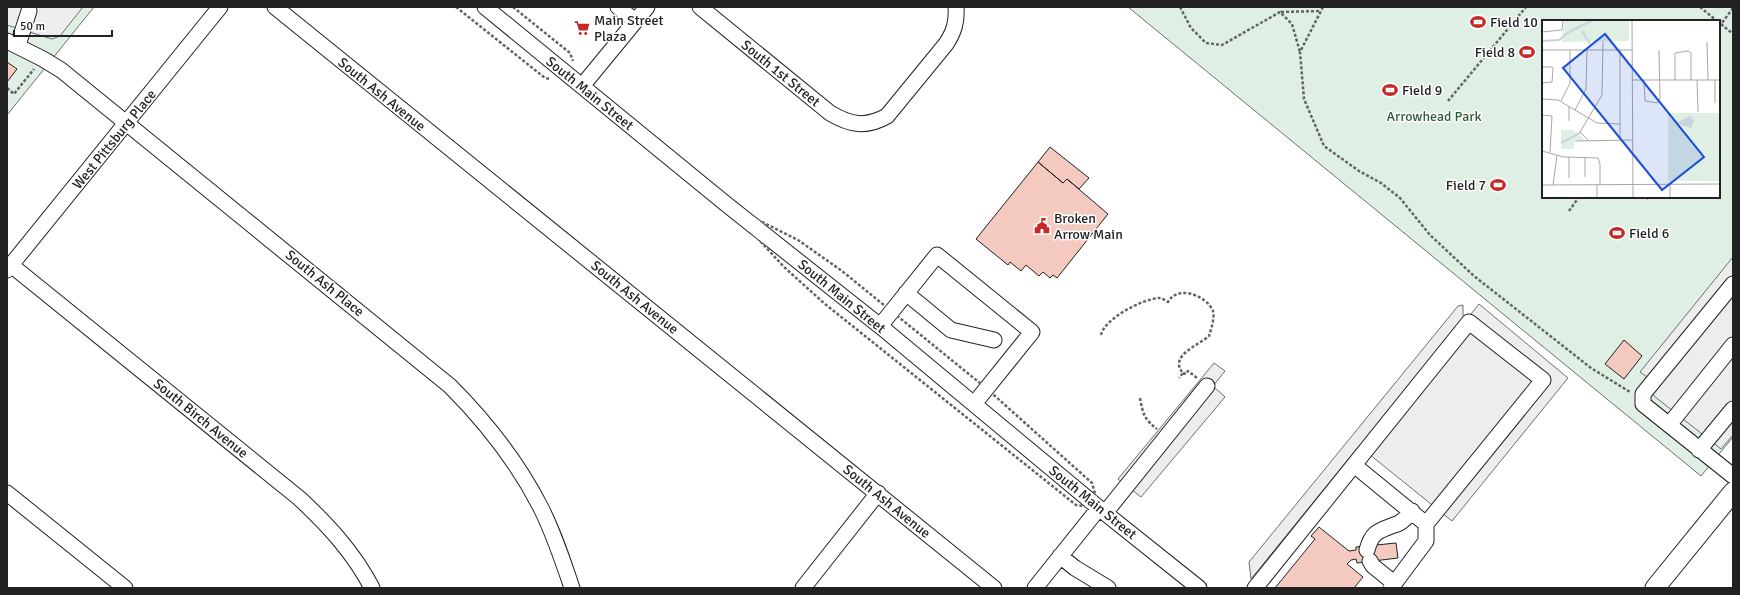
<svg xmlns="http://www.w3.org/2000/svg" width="1740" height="595" font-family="Signika,sans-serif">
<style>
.green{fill:#e0efe3;stroke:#6f6f6f;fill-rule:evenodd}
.parking{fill:#ededed;stroke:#6f6f6f}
.building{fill:#f3c9c0;stroke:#222}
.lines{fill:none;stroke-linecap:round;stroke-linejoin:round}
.minor-casing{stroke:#222;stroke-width:17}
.major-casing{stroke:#222;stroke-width:21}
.path{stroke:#646464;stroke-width:2.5;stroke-dasharray:3 2;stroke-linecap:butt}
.minor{stroke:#fff;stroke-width:15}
.major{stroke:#fff;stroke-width:19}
.labels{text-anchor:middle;stroke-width:3;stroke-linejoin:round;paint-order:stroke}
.poi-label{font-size:14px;fill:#222;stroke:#fff;text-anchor:start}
.street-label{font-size:14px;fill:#222;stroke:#fff}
.park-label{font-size:14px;fill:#2f5e38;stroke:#fff}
.inset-river{fill:none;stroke:#c7d3dd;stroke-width:2}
.inset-road{fill:none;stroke:#a7a7a7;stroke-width:1}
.view{fill:#1d4ed8;fill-opacity:0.15;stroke:#1d4ed8;stroke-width:2}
.inset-edge{fill:none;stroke:#222;stroke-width:2}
</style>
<rect width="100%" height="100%" fill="#fff"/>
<!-- green -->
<path class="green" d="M7,7H94L7,115Z
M1128,7H1733V437L1701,476ZM1543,21H1719V197H1543Z"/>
<!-- parking -->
<path class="parking" d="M7,7H83L60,36L52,39L7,25Z
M1733,257V435L1721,449L1654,396L1647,377L1640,372Z
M1479,304L1568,378L1452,521L1359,446L1251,579L1249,562L1458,306L1463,305V316L1467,319Z
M1214,363L1225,371L1213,386L1225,397L1141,497L1118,479Z"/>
<!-- building -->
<path class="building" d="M7,62L17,69L7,82Z
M1050,147L1089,178L1079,189L1067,179L1063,183L1038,162Z
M1038,162L1063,183L1067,179L1108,214L1057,278L1053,275L1050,278L1043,272L1039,276L1026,265L1021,271L1010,262L1008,265L976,239Z
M1624,340L1642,356L1624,379L1605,364Z
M1319,527L1349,551L1356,550V547L1396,543L1398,558L1357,563L1356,559L1351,560L1347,564L1363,577L1354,588H1275L1315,539L1311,536Z"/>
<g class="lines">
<defs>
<path id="minor" d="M275,7L994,588
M485,7L726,204L880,326L1105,513L1199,588
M618,7L635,21
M700,7L830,113C850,125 866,128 887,116L946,44C954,32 957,22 956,7
M7,41L43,59L61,70L450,386C486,422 518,463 541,508C554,534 563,561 572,588
M18,45L29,11
M582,86L647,7
M11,265L299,498C328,525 354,553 372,588
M7,270L220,7
M1733,284L1643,394V404L1733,476
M906,293L951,330L994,340
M880,326L937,255L1032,332L974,404
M1669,425L1733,345
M1699,450L1733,409
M1354,465L1426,524
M7,493L125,588
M1105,513L1207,386
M1367,550C1372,532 1378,531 1394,525C1402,523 1407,517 1412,511
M1060,556L1075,568L1108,588
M1370,561L1373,566L1394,583
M803,588L878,493
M1035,588L1099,508
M1255,588L1469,322L1543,380L1426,524V541L1391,588"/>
<path id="major" d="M1655,588L1733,492"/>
</defs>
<!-- minor casing -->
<use href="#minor" class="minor-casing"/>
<!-- major casing -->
<use href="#major" class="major-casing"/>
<!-- path -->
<path class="path" d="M456,7L545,78L550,79
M513,7L570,53L573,61
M1180,7L1191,28L1206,43L1222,45L1280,12L1292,24L1300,52
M1323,7L1300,52L1304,99L1324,146L1359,171L1381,183L1400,198L1430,235L1474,276L1591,368L1630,392
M1700,7L1717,21
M1733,8L1721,24L1733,34
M1281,12L1319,11
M7,88L14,94L34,69
M1448,101L1526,7
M1646,197L1649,199
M726,204L798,240L842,271L986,388L1092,483L1099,508L1076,505L825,304L784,267Z
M1569,211L1579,197
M1101,335C1104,319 1142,299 1159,298C1162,298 1165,300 1168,302C1178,284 1207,296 1213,311C1215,318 1211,329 1209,336C1199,345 1168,356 1183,373L1179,378
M1183,373L1186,374L1188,371L1197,378
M1140,398C1143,414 1144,419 1157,429"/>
<!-- minor -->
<use href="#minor" class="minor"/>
<!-- major -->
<use href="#major" class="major"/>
</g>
<!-- icons -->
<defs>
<symbol id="stadium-bare" viewBox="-9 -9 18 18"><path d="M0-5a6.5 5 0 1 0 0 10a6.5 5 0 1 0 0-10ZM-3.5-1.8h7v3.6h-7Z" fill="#c62828" stroke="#fff" stroke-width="2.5" paint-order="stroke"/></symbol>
<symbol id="supermarket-bare" viewBox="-9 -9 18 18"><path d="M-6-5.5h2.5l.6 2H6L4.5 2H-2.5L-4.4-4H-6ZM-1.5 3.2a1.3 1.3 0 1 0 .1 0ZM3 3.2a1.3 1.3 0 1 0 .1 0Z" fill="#c62828" stroke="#fff" stroke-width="2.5" paint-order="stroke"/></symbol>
<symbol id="civic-bare" viewBox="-9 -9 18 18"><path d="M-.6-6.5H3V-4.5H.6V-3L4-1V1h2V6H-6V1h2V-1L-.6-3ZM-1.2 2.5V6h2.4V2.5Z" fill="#c62828" stroke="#fff" stroke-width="2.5" paint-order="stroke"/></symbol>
</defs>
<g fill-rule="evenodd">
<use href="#stadium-bare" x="1467" y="11" width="22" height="22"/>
<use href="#supermarket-bare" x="571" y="17" width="22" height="22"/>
<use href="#stadium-bare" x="1516" y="41" width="22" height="22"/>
<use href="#stadium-bare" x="1379" y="79" width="22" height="22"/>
<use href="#stadium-bare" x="1487" y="174" width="22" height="22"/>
<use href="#civic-bare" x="1031" y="215" width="22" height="22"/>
<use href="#stadium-bare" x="1606" y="222" width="22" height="22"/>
</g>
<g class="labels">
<!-- poi labels -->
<g class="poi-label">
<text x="594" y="25">Main Street<tspan x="594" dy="16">Plaza</tspan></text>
<text x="1490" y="27">Field 10</text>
<text x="1515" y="57" text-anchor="end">Field 8</text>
<text x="1402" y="95">Field 9</text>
<text x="1486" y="190" text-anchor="end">Field 7</text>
<text x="1054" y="223">Broken<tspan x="1054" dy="16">Arrow Main</tspan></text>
<text x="1629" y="238">Field 6</text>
</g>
<!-- street labels -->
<g class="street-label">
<text transform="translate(781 73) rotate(39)" y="5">South 1st Street</text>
<text transform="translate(590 93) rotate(39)" y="5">South Main Street</text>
<text transform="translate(382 94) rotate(39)" y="5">South Ash Avenue</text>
<text transform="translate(114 139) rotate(-51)" y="5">West Pittsburg Place</text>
<text transform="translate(325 283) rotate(39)" y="5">South Ash Place</text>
<text transform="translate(842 296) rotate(39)" y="5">South Main Street</text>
<text transform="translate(635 297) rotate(39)" y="5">South Ash Avenue</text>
<text transform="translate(201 418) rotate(39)" y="5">South Birch Avenue</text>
<text transform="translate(887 501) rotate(39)" y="5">South Ash Avenue</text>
<text transform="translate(1093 502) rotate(39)" y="5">South Main Street</text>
</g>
<!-- park labels -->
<g class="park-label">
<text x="1434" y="121">Arrowhead Park</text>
</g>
</g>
<!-- overview -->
<g transform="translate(1542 20)">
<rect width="178" height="178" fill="#fff"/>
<path d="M22,0H87V21L20,22ZM126,93H178V161H126ZM19,110H31L43,120H32V129H19Z" fill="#e0efe3"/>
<path d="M148,96L152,101L149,108L134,103Z" fill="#c7d3dd"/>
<path class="inset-river" d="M40,11L48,24M0,21L17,20L25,13L51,0M19,123L38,113"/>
<path class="inset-road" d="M90,0L91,178M0,12L20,10L21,0M165,22L166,60M0,30H90M78,30V120M0,47H10L11,49L10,62L0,63M90,60H178M102,60L103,81L115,83L118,79L117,30M133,60V33L146,31L149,33V60M155,60L156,92M173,60V83M0,79L16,80L55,103L78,104M19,81L28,63V31M33,90L44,69L45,30M0,95L10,96L8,132M27,101V86M46,120L38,112L60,75L61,21M33,121L90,120M0,131L22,137L56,138L58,144V165M27,137V158M43,137V157M128,164V178M0,165L178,164M11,165L15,135M55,165V178"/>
<path class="view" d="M63,14L162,137L120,170L21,48Z"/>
<rect width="178" height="178" class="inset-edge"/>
</g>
<!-- border -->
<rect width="1740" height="595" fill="none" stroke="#222222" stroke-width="16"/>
<!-- scale -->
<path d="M14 30v6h98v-6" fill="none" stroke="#222222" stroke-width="2"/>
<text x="20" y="30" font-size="12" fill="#222222" stroke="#ffffff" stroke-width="3" paint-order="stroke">50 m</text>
</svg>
